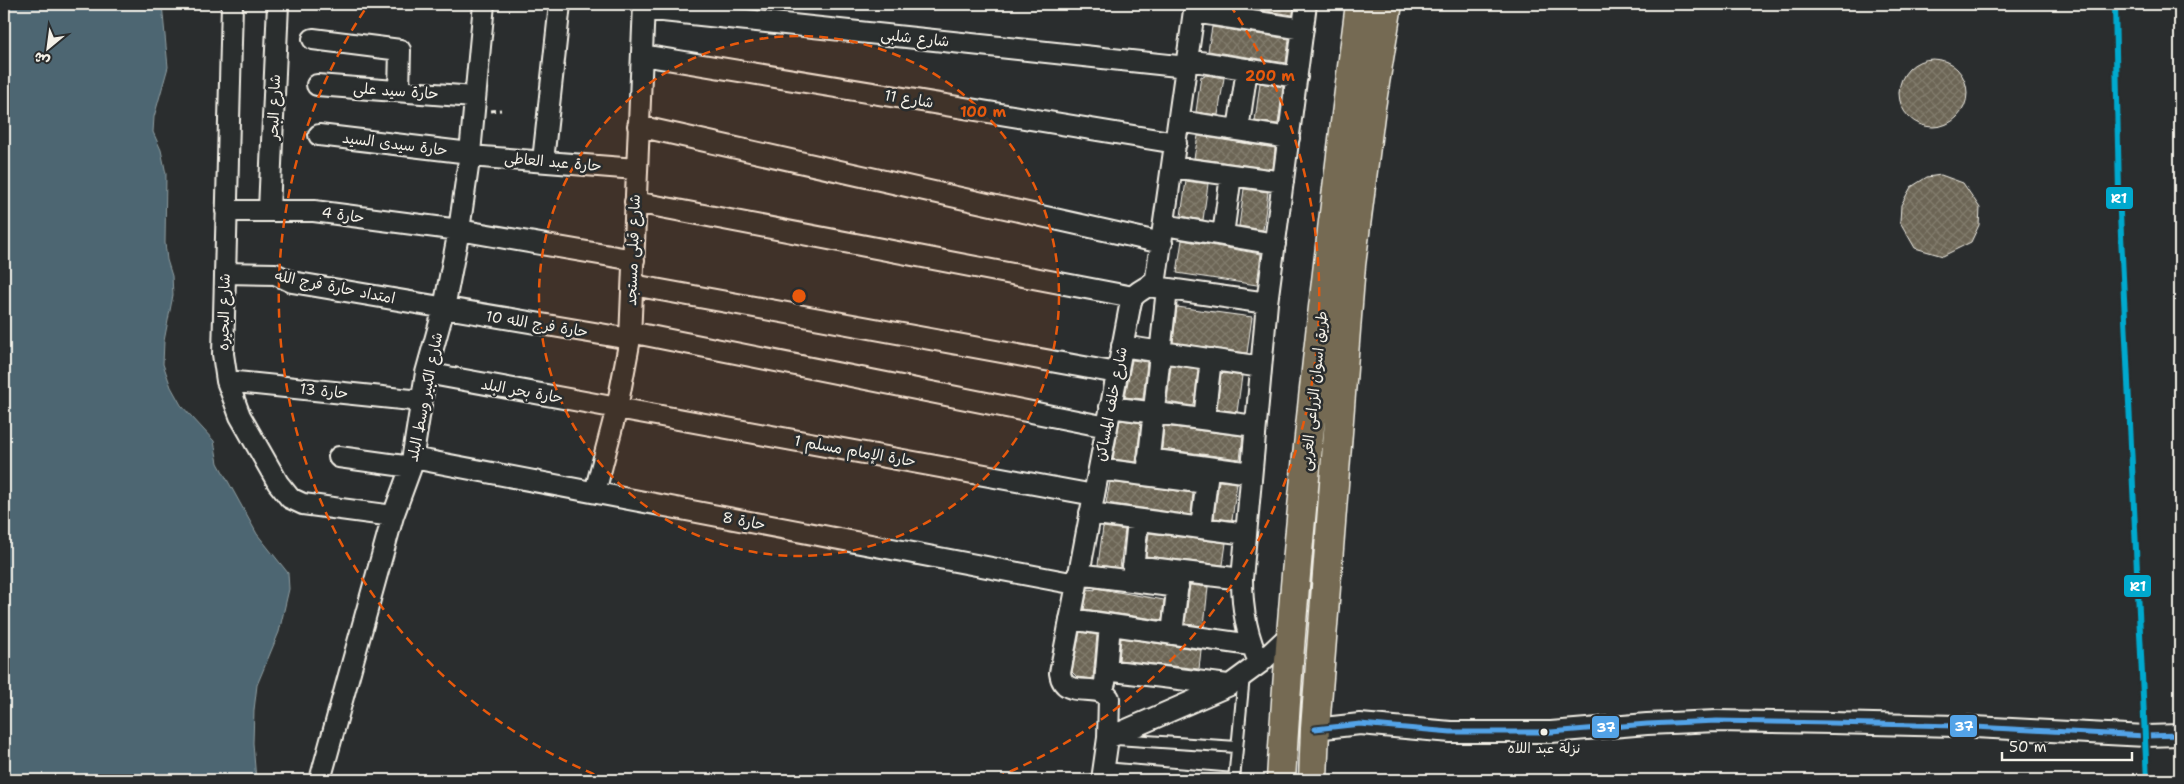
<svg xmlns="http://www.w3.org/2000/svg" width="2184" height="784" viewBox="0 0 2184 784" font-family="'Shantell Sans','Playpen Sans Arabic',sans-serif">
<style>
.water{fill:#4d6672;stroke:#909ea1}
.building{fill:url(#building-cross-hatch);stroke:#f4f1e8}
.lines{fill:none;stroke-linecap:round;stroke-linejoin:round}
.lane-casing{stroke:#f4f1e8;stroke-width:14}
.street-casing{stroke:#f4f1e8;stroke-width:24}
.primary-casing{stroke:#f4f1e8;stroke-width:31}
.path{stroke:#f4f1e8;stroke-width:3;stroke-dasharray:4 4;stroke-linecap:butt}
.lane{stroke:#2a2d2e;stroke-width:10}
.street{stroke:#2a2d2e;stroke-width:20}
.primary{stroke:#746b52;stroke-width:28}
.bus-1-casing{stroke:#2a2d2e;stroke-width:9}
.bus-1{stroke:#53a3e8;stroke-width:5}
.rail-1-casing{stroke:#2a2d2e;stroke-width:10}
.rail-1{stroke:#00a9ce;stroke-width:6}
.ring{fill:none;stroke:#e8590c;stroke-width:2.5;stroke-dasharray:9 6}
.bus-dot{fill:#f4f1e8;stroke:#2a2d2e;stroke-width:2}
.labels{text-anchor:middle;stroke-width:5;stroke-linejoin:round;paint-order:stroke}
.bus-label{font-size:14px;fill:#f4f1e8;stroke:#2a2d2e}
.street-label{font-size:15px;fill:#f4f1e8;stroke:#2a2d2e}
.centre{fill:#e8590c;stroke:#2a2d2e;stroke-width:2.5}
.ring-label{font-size:15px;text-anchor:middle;font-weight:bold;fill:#e8590c;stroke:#2a2d2e;stroke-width:5;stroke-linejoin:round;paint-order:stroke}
.line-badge{stroke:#2a2d2e;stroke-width:2}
.badge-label{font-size:14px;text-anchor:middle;font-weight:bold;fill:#fff}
</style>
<defs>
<pattern id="building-cross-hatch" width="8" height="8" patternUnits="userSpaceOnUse" patternTransform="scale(1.25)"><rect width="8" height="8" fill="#6c6555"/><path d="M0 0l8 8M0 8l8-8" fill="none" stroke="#827c6d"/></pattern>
</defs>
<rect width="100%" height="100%" fill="#2a2d2e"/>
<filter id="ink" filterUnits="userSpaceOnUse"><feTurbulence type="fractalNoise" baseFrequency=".02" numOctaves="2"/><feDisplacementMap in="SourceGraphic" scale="10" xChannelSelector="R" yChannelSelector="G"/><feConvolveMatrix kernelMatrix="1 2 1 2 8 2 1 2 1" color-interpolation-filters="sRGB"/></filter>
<g filter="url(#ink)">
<path class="water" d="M 4,4 L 162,4 L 168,67 L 154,117 L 153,132 L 161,150 L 166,174 L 165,243 L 167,260 L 172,276 L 173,295 L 164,341 L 163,364 L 171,387 L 181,405 L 214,441 L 218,463 L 257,534 L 288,573 L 289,589 L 279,632 L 257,685 L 254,710 L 253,743 L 256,780 L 4,780 Z"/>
<path class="building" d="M 1218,4 L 1294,4 L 1293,15 Z
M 1212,27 L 1289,39 L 1286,63 L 1208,51 Z
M1899 93a34 34 0 1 1 68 0a34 34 0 1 1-68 0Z
M 1205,75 L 1224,78 L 1218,115 L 1196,112 L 1201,76 L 1204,77 Z
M 1260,83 L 1283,87 L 1278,124 L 1255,121 Z
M 1198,136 L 1275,148 L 1273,169 L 1194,158 Z
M 1941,175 L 1963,183 L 1980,208 L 1979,225 L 1971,242 L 1943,256 L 1915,248 L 1900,222 L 1901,205 L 1911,187 L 1927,177 Z
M 1186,181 L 1208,184 L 1203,220 L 1181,216 Z
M 1244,189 L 1268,192 L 1263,230 L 1239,226 Z
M 1182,240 L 1261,254 L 1257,285 L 1177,273 Z
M 1177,307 L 1252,317 L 1247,353 L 1173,342 Z
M 1132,360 L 1147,362 L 1143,399 L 1125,397 Z
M 1171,365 L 1198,369 L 1194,406 L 1167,402 Z
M 1221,373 L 1242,376 L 1237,412 L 1217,409 Z
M 1120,420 L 1141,423 L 1136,462 L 1113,459 Z
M 1164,426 L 1243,436 L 1240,459 L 1162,449 Z
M 1219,481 L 1237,483 L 1232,520 L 1214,518 Z
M 1110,482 L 1193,493 L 1191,515 L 1106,503 Z
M 1103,527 L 1125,530 L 1120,568 L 1098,565 Z
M 1149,533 L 1226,543 L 1223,565 L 1146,556 Z
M 1190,585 L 1208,587 L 1204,626 L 1185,624 Z
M 1095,588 L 1164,600 L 1162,620 L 1084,609 L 1088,589 L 1095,590 Z
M 1080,632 L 1097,635 L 1093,679 L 1077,677 L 1072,672 Z
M 1121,638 L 1201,650 L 1199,669 L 1119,660 Z"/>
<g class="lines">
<defs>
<path id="lane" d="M 1116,739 L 1237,747
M 1104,768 L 1234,779
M 1234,780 L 1244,676"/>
<path id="street" d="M 232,4 L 223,354 L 227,381 L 240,416 L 278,483 L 290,498 L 303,504 L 393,516
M 644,9 L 1187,67
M 1194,12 L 1303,29
M 313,39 L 400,50 L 399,91
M 642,55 L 1176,143
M 1188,60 L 1297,77
M 317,85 L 474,97
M 1179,121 L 1289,138
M 638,126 L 1162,243
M 1238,130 L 1247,69
M 319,135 L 470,153
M 470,156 L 636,169
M 543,161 L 560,4
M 1173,167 L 1283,182
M 635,202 L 1133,297
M 269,210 L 278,4
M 226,211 L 314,211 L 459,230 L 634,260
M 1164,225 L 1275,244
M 1223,235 L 1231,175
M 225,273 L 275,274 L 292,282 L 630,339
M 633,285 L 1117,373
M 1155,287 L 1267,303
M 630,332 L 1107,427
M 1122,346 L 1261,367
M 426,373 L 1094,495
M 227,381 L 421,401
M 1110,407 L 1255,426
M 1204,419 L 1211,359
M 339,457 L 411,467
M 413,458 L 1076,584
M 1148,459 L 1251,473
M 1099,469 L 1206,483
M 1147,475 L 1167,289
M 595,492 L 617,408 L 630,339 L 644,4
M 1090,513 L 1246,534
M 1201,528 L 1208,471
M 1133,566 L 1242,579
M 1078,574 L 1178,587
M 1132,579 L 1138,520
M 1070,619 L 1251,645
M 1172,634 L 1179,574
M 1260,663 C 1246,636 1242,609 1242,579 L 1267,303 L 1306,4
M 1106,670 L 1228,685
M 1105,683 L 1110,625
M 1315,729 L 1360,724 L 1451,732 L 1551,732 L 1647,724 L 1717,721 L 1832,723 L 1956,726 L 2146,736 L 2180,735
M 1108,738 L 1230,685 L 1260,663 L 1290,635
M 320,780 L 393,516 L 411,467 L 426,373 L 444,308 L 459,230 L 470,153 L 484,4
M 1102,780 L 1108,738 L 1109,698 C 1097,681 1064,701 1060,673 L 1131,301 C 1136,289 1150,289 1156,278 L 1195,4"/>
<path id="primary" d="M 1281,780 C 1296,520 1327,262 1360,4
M 1313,780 L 1315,729 L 1351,265 L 1371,107 L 1388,4"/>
</defs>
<use href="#lane" class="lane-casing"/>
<use href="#street" class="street-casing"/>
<use href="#primary" class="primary-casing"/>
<path class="path" d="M 491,111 L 501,110"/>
<use href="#lane" class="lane"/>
<use href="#street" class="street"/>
<use href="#primary" class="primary"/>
<defs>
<path id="bus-1" d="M 1315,729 L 1360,724 L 1451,732 L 1551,732 L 1647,724 L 1717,721 L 1832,723 L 1956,726 L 2146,736 L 2180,735"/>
</defs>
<use href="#bus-1" class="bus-1-casing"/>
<use href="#bus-1" class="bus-1"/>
<defs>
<path id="rail-1" d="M 2115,4 L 2119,193 L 2147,780"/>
</defs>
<use href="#rail-1" class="rail-1-casing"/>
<use href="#rail-1" class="rail-1"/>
</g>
</g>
<circle cx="799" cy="296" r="260" fill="#e8590c" fill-opacity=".12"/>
<g class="ring">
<circle cx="799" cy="296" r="260"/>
<path d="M608 780A520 520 0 0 1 368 5M1230 5A520 520 0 0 1 990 780"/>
</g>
<circle class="bus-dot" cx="1544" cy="732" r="4.5"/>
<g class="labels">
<g class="bus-label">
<text x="1544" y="753">نزلة عبد اللاه</text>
</g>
<g class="street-label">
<text transform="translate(915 38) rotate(6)" y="5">شارع شلبى</text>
<text transform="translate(396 91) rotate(4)" y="5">حارة سيد على</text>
<text transform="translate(909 99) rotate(9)" y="5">شارع 11</text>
<text transform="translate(274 107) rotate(-88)" y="5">شارع البحر</text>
<text transform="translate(395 144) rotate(7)" y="5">حارة سيدى السيد</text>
<text transform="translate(553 162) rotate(5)" y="5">حارة عبد العاطى</text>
<text transform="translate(343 215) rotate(8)" y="5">حارة 4</text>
<text transform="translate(633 250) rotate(-88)" y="5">شارع قبلى مستجد</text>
<text transform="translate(335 287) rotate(11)" y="5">امتداد حارة فرج الله</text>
<text transform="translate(224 312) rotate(-89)" y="5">شارع البحيره</text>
<text transform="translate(537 324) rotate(9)" y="5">حارة فرج الله 10</text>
<text transform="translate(324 391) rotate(6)" y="5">حارة 13</text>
<text transform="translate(522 391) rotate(10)" y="5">حارة بحر البلد</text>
<text transform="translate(1314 391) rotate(-84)" y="5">طريق اسوان الزراعى الغربى</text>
<text transform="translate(425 397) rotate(-79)" y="5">شارع الكبير وسط البلد</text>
<text transform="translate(1111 404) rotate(-79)" y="5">شارع خلف المساكن</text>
<text transform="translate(855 451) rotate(10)" y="5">حارة الإمام مسلم 1</text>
<text transform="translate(744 521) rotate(11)" y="5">حارة 8</text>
</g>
</g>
<circle cx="799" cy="296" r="8" class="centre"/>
<g class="ring-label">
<text x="1270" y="81">200 m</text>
<text x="983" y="117">100 m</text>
</g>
<g class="line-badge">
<rect x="2105" y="186" width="29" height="24" rx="5" fill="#00a9ce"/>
<rect x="2123" y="574" width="29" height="24" rx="5" fill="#00a9ce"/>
<rect x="1949" y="714" width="29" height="24" rx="5" fill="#53a3e8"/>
<rect x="1591" y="715" width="29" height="24" rx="5" fill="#53a3e8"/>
</g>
<g class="badge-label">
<text x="2119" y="203">R1</text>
<text x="2138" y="591">R1</text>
<text x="1964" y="731">37</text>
<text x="1606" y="732">37</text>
</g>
<rect width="2184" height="784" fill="none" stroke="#2a2d2e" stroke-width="20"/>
<rect x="10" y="10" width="2164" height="764" fill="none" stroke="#f4f1e8" stroke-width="2" filter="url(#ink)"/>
<g transform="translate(48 48) rotate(209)" stroke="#2a2d2e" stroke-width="4" paint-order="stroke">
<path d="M0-4L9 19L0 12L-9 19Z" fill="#f4f1e8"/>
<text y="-8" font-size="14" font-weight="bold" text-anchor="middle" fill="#f4f1e8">ش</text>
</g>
<path d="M2002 752v8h130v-8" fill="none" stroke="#f4f1e8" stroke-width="2.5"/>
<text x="2009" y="752" font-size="15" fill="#f4f1e8" stroke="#2a2d2e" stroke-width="4" paint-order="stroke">50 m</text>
</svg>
